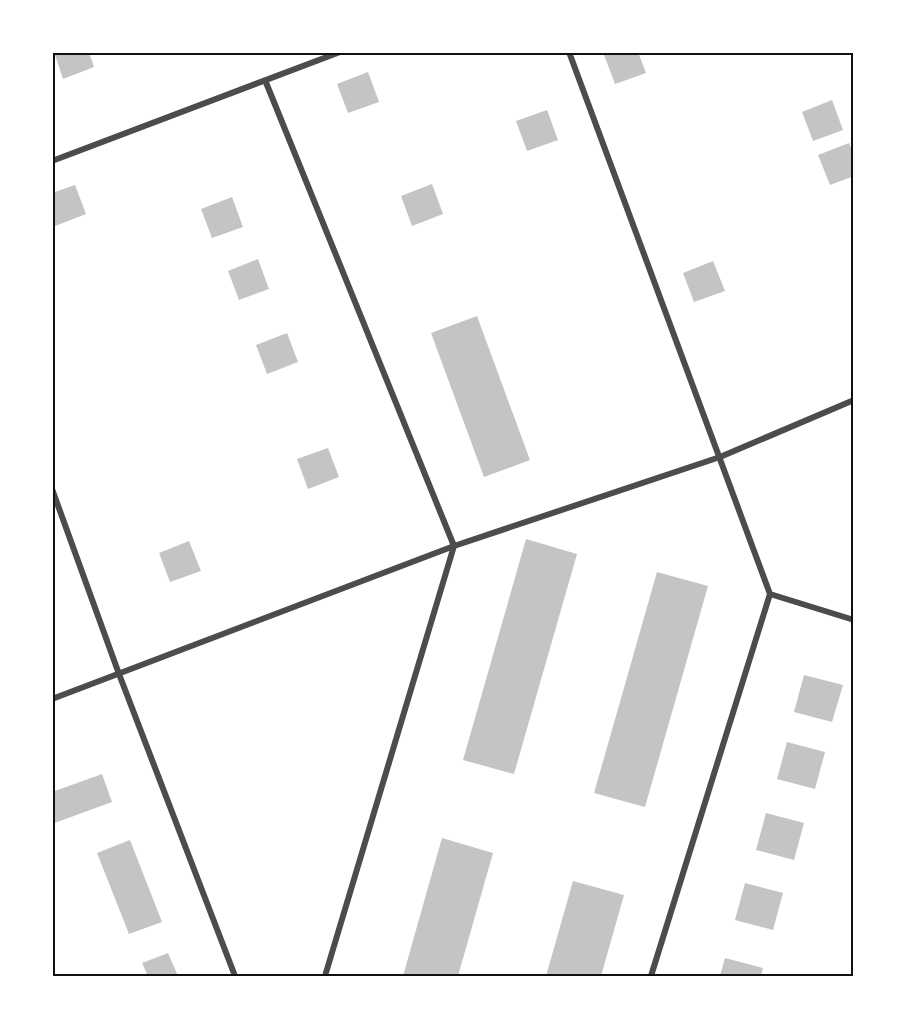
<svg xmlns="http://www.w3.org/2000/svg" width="906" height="1029" viewBox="0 0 906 1029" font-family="Lato,sans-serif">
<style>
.building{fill:#c4c4c4}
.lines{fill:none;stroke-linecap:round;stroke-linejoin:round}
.minor{stroke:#4c4c4c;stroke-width:6}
.neatline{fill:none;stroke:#111;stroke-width:2}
</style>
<rect width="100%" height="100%" fill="#fff"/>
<path class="building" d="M 54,52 L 89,52 L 94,67 L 63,79 Z
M 610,52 L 638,52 L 646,73 L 615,84 L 604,55 Z
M 368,72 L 379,102 L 348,113 L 337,84 Z
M 832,100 L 843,130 L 813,141 L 802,112 Z
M 547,110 L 558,140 L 527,151 L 516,121 Z
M 849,143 L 854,155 L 854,176 L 830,185 L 818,155 Z
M 432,184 L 443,214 L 412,226 L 401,196 Z
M 75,185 L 86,214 L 55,226 L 52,219 L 52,193 Z
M 232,197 L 243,227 L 212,238 L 201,209 Z
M 258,259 L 269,289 L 239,300 L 228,271 Z
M 713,261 L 725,291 L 694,302 L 683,273 Z
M 477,316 L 530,460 L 484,477 L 431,333 Z
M 287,333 L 298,362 L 267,374 L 256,345 Z
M 328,448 L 339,477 L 308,489 L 297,459 Z
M 526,539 L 577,554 L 514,774 L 463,760 Z
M 189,541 L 201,571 L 170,582 L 159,553 Z
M 657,572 L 708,586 L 645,807 L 594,793 Z
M 804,675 L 843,685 L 832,722 L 794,712 Z
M 787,742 L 825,752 L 815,789 L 777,779 Z
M 102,774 L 112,802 L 52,824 L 52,792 Z
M 766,813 L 804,823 L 794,860 L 756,850 Z
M 442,838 L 493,853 L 458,976 L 403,976 Z
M 130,840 L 162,922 L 129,934 L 97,853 Z
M 573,881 L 624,895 L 601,976 L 546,976 Z
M 745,883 L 783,893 L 773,930 L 735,920 Z
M 168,953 L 178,976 L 148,976 L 142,963 Z
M 725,958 L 763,968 L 761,976 L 720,976 Z"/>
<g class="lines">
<path class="minor" d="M 569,52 L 770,594 L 651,976
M 265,80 L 454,546 L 325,976
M 52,161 L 340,52
M 52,489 L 119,674 L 235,976
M 770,594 L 854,620
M 52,699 L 454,546 L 720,457 L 854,400"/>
</g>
<rect width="906" height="1029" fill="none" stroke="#ffffff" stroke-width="108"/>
<rect x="54" y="54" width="798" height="921" class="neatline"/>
</svg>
